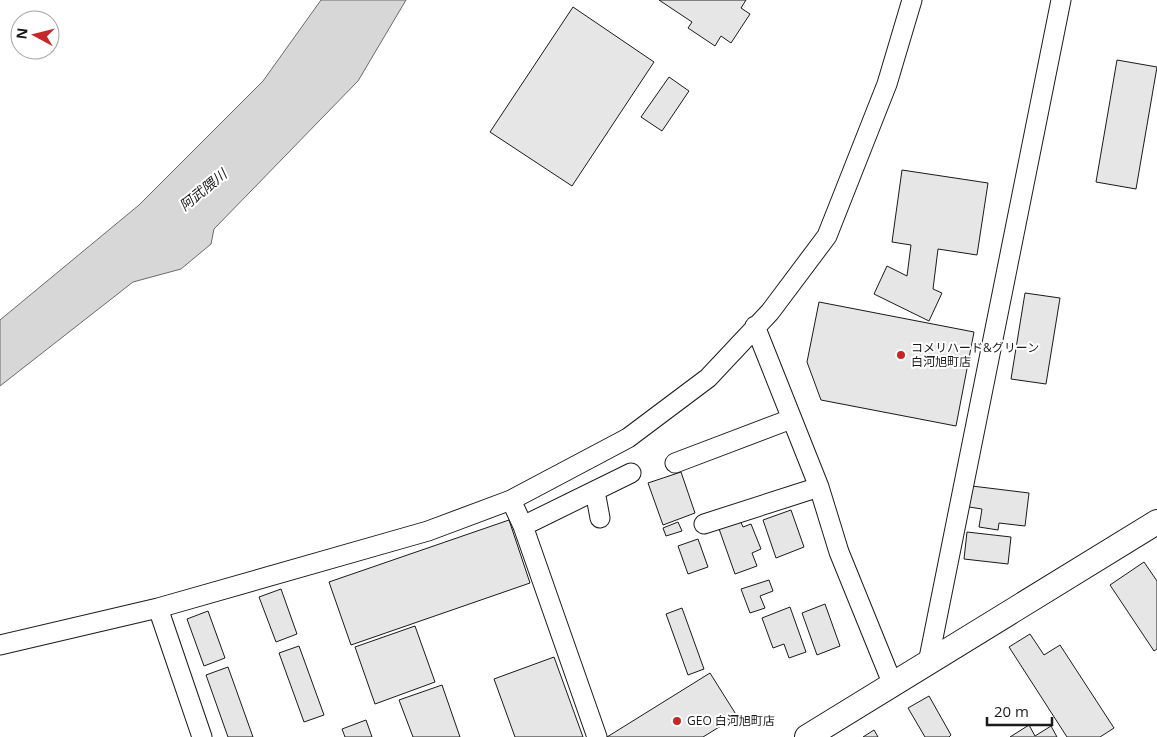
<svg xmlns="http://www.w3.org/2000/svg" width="1157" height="737" viewBox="0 0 1157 737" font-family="'Open Sans','Noto Sans JP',sans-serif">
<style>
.water{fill:#d7d7d7;stroke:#6a6a6a}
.building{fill:#e6e6e6;stroke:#1a1a1a}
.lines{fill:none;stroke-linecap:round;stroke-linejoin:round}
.minor-casing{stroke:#1a1a1a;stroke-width:21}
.tertiary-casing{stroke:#1a1a1a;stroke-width:26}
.minor{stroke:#fff;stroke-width:19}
.tertiary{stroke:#fff;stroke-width:24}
.poi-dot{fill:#c62828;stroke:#fff;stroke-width:2}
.labels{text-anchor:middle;stroke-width:4;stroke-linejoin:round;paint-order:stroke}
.poi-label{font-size:12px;fill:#1a1a1a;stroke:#fff;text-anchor:start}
.water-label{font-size:14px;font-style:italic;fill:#1a1a1a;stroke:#fff}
</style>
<rect width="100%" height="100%" fill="#fff"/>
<path class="water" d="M 321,0 L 406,0 L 358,81 L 214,229 L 211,244 L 181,269 L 133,282 L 0,386 L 0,320 L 139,205 L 263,81 Z"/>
<path class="building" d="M 659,0 L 746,0 L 741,8 L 750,14 L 731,43 L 721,36 L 715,46 L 688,28 L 692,22 Z
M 573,7 L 654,62 L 572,186 L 490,132 Z
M 1117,60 L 1157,67 L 1136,189 L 1096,182 Z
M 669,77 L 689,91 L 662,131 L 641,117 Z
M 902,170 L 988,183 L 977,255 L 938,249 L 933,289 L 942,293 L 929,321 L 874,294 L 887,266 L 907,276 L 911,245 L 892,242 Z
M 1025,293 L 1060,298 L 1046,384 L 1011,379 Z
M 819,302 L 974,332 L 956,426 L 821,400 L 807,362 Z
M 681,472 L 695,513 L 663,525 L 648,483 Z
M 972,486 L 1029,493 L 1025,526 L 999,523 L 998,530 L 979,527 L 982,509 L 969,507 Z
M 791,510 L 804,547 L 776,558 L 763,520 Z
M 739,518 L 743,527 L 751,524 L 761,549 L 752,553 L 757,566 L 735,574 L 718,526 Z
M 509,520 L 530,583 L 351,645 L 329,582 Z
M 678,522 L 682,531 L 666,536 L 663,528 Z
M 967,532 L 1011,537 L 1008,564 L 964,559 Z
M 698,539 L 708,567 L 688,574 L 678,546 Z
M 1144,562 L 1157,581 L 1157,649 L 1154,651 L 1110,585 Z
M 769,580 L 773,591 L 760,596 L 765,608 L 750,613 L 741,589 Z
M 281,589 L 297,634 L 276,642 L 259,597 Z
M 825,604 L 840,646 L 817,655 L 802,613 Z
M 790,607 L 806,652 L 789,658 L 784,644 L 773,648 L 762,618 Z
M 682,608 L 704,669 L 688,675 L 666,614 Z
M 208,611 L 225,658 L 204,666 L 187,619 Z
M 415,626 L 435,682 L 375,704 L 355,647 Z
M 1030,634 L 1044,655 L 1060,645 L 1114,728 L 1100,737 L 1067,737 L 1009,647 Z
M 299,646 L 324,715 L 304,722 L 279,653 Z
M 554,657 L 583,737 L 515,737 L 494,679 Z
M 228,667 L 253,737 L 228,737 L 206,675 Z
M 710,673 L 737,716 L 703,737 L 607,737 Z
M 442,685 L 460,737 L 413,737 L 399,700 Z
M 929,696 L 951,735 L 949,737 L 925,737 L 908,708 Z
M 366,720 L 372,737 L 345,737 L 342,729 Z
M 1029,725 L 1035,736 L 1051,726 L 1057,737 L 1010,737 Z
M 874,730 L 878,737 L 863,737 Z"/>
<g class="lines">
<defs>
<path id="minor" d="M 755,326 L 819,487 L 839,552 L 893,685
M 675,463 L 791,419
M 595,491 L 600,518
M 511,500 L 523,526 L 597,737
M 704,524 L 819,487
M 523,526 L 631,473
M 158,608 L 202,737
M 0,645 L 158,608 L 428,531 L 511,500 L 628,438 L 708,378 L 770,312 L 827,236 L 887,84 L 912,0
M 928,663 L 1061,0"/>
<path id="tertiary" d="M 807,737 L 1157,522"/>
</defs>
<use href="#minor" class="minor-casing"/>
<use href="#tertiary" class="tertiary-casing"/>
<use href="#minor" class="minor"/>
<use href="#tertiary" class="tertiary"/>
</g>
<g class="poi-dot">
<circle cx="901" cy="355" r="5"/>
<circle cx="677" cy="721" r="5"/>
</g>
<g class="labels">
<g class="poi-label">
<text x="911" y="352">コメリハード&amp;グリーン<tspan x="911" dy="14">白河旭町店</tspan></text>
<text x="687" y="725">GEO 白河旭町店</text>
</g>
<g class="water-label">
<text transform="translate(203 190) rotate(-39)" y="5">阿武隈川</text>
</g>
</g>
<g transform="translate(35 35) rotate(277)"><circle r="24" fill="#ffffff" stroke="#a3a3a3"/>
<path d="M0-4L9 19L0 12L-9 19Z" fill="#c62828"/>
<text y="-8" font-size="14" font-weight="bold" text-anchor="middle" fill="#1a1a1a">N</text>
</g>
<path d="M987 717v8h65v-8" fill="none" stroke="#1a1a1a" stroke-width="2.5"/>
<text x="994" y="717" font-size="15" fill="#1a1a1a" stroke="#ffffff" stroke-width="4" paint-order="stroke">20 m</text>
</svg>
